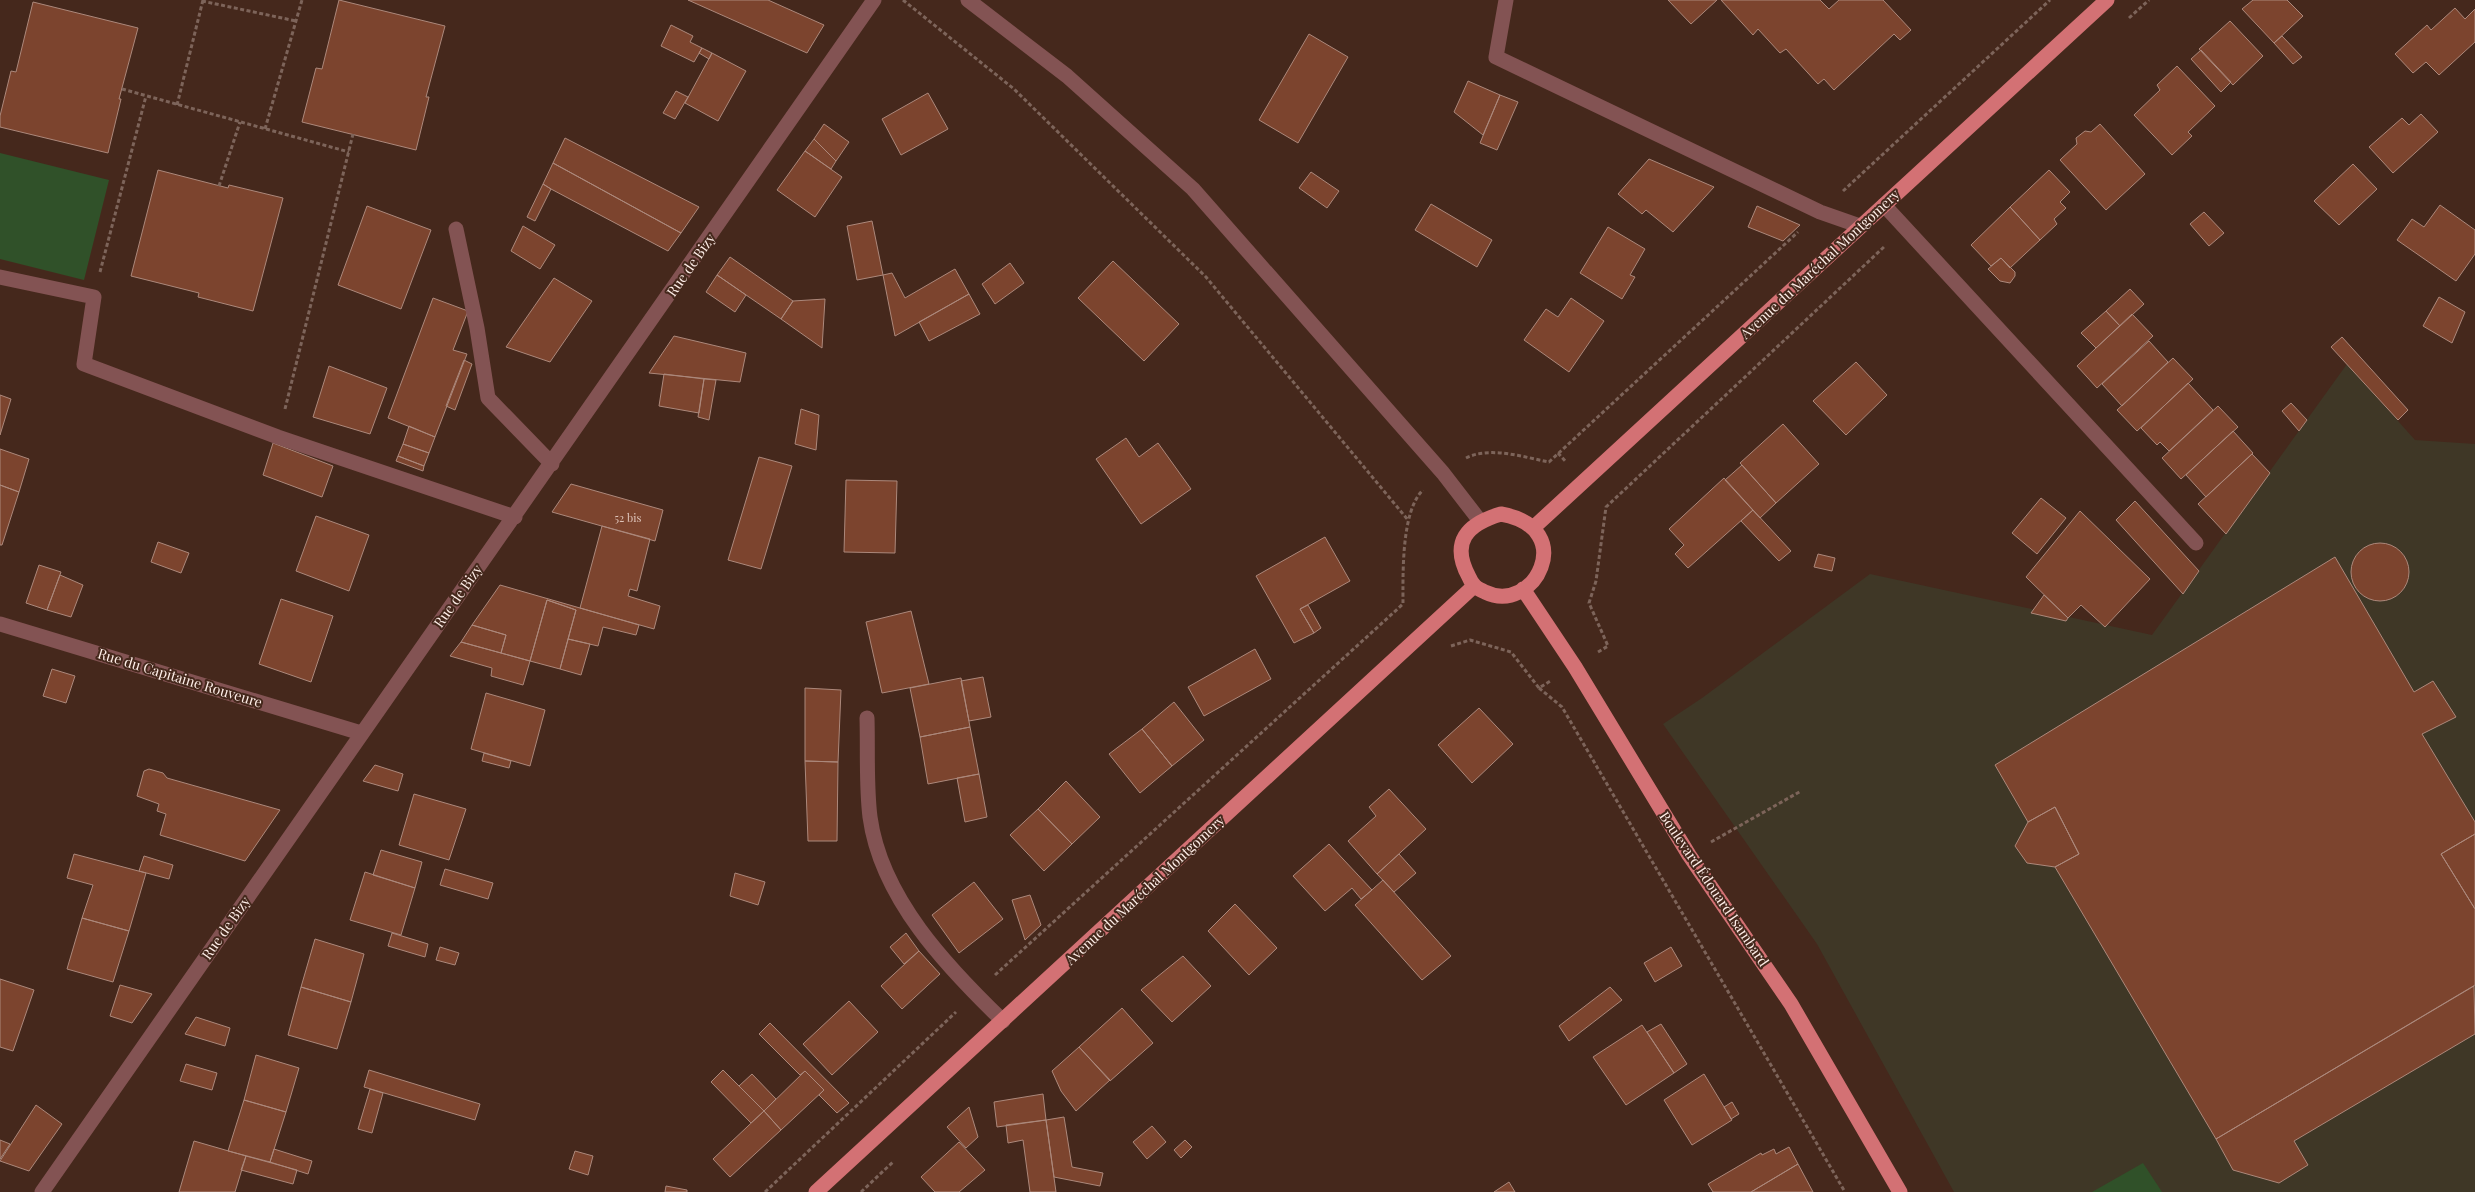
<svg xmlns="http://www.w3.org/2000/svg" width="2475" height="1192" viewBox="0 0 2475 1192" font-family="'Playfair Display',serif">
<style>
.commercial{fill:#3f3726}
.grass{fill:#305129}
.building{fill:#7c442e;stroke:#ac887b}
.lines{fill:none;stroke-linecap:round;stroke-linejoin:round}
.path{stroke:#7d645a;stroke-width:3;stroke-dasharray:4 2.5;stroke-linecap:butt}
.minor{stroke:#835353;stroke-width:15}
.major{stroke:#d37174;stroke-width:15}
.labels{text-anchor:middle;stroke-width:4;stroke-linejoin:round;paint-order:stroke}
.number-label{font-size:11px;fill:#dec4ba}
.street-label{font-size:14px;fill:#feeee8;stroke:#45281c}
</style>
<rect width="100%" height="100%" fill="#45281c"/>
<path class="commercial" d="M 2347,364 L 2415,440 L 2475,444 L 2475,1192 L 1954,1192 L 1817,944 L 1663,724 L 1702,698 L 1870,574 L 2152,635 Z"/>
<path class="grass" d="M 0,153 L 109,180 L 84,280 L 0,259 Z
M 2143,1163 L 2162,1192 L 2092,1192 Z"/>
<path class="building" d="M 339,0 L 445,26 L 426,97 L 429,97 L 416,150 L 302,122 L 316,68 L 322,69 Z
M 688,0 L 768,0 L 824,25 L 807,53 Z
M 1668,0 L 1717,0 L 1691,24 Z
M 1721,0 L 1820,0 L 1829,9 L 1839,0 L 1883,0 L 1911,30 L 1900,40 L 1894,34 L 1834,90 L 1824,79 L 1818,84 L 1786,49 L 1780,53 L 1758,29 L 1753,35 Z
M 2253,0 L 2287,0 L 2303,16 L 2274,43 L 2242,9 Z
M 33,2 L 138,28 L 119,99 L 121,99 L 108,153 L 0,127 L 0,116 L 11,71 L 16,72 Z
M 2455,8 L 2465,19 L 2475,9 L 2475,42 L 2439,75 L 2426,62 L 2413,73 L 2395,54 L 2427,25 L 2431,30 Z
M 2230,21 L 2263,56 L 2233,85 L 2199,49 Z
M 671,25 L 693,36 L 690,42 L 702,48 L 694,62 L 661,46 Z
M 1309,34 L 1348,57 L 1298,143 L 1259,120 Z
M 2282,36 L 2302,57 L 2293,64 L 2274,43 Z
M 702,48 L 712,53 L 709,59 L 699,53 Z
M 2201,50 L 2231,82 L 2221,92 L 2191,59 Z
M 712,53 L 746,71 L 718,121 L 685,103 Z
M 2177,66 L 2215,106 L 2188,132 L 2192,136 L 2172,155 L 2134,115 L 2160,90 L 2157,85 Z
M 1468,81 L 1500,95 L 1483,135 L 1454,112 Z
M 676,91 L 688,97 L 675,119 L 663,113 Z
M 928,93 L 948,129 L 901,155 L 882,119 Z
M 1500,95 L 1518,102 L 1497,150 L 1480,143 Z
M 2421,114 L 2438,132 L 2393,173 L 2369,147 L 2402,118 L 2409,125 Z
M 824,124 L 849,142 L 836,161 L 814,139 Z
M 2100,124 L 2145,174 L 2106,210 L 2060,160 L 2077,144 L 2076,138 L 2085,131 L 2091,132 Z
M 565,138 L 699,207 L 681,233 L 553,163 Z
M 814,139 L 836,161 L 831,169 L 805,151 Z
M 805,151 L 842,177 L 815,217 L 777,190 Z
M 1649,159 L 1714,187 L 1673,232 L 1646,210 L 1642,214 L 1618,194 Z
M 553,163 L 681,233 L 668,251 L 551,189 L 543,184 Z
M 2353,164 L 2377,189 L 2339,225 L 2314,201 Z
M 158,170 L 228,188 L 229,185 L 283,198 L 253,311 L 198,297 L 199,293 L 131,276 Z
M 2049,170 L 2070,192 L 2060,202 L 2066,208 L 2054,219 L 2057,224 L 2040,240 L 2010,207 Z
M 1311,172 L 1339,191 L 1327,208 L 1299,188 Z
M 543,184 L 551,189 L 535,221 L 527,217 Z
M 1431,204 L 1492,240 L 1477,267 L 1415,230 Z
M 2440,205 L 2475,230 L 2475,254 L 2456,281 L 2397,240 L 2412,219 L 2424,227 Z
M 367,206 L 431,230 L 401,309 L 338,285 Z
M 1757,206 L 1800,225 L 1783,241 L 1748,227 Z
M 2010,207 L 2040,240 L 2010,268 L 2001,258 L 1991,266 L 1971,245 Z
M 2204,212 L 2224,233 L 2209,246 L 2190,224 Z
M 872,221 L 883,275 L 857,280 L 847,226 Z
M 523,226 L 555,245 L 540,269 L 511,251 Z
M 1608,227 L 1645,249 L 1630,275 L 1635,277 L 1622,299 L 1580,273 Z
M 730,257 L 793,301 L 781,319 L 717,275 Z
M 2001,258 L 2015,272 L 2015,276 L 2010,283 L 2000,281 L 1988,269 Z
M 1113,261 L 1179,324 L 1144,361 L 1078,298 Z
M 1010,263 L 1024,283 L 995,304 L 982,284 Z
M 955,269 L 969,294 L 895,336 L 883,275 L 892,273 L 905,298 Z
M 717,275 L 746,295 L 735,312 L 706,292 Z
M 554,278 L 592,301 L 550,362 L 506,347 Z
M 2130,289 L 2144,304 L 2120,326 L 2106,311 Z
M 969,294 L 980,314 L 929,341 L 919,322 Z
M 2439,297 L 2465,312 L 2452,343 L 2423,326 Z
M 433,298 L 468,311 L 453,350 L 467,354 L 435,437 L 388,418 Z
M 1571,298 L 1604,321 L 1569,372 L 1524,340 L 1546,309 L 1558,317 Z
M 825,299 L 822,348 L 781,319 L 793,301 Z
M 2106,311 L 2120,326 L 2096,348 L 2081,333 Z
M 2132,314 L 2153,336 L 2097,388 L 2077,366 Z
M 674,336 L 746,353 L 740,382 L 649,373 Z
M 2342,337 L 2408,410 L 2398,420 L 2331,347 Z
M 2149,341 L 2168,362 L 2122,406 L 2102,384 Z
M 2173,358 L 2193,379 L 2137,431 L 2117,410 Z
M 464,360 L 472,364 L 455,410 L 446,406 Z
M 1856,362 L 1887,395 L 1846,435 L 1813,401 Z
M 329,366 L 387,388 L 370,434 L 313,417 Z
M 664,374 L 704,379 L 699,413 L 659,406 Z
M 704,379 L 716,380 L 709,420 L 698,417 Z
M 2188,383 L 2213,410 L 2169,451 L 2160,442 L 2157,445 L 2141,428 Z
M 0,395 L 11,399 L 0,435 Z
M 2291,403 L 2307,420 L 2299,431 L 2282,411 Z
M 2218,406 L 2238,427 L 2181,479 L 2162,458 Z
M 801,409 L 819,415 L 816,450 L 795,444 Z
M 1783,424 L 1819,464 L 1776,503 L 1740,463 Z
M 409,426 L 435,437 L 429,453 L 403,444 Z
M 2233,431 L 2253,453 L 2206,497 L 2186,475 Z
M 1126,438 L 1139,457 L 1158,443 L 1191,489 L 1141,524 L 1096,459 Z
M 273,443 L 333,466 L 322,497 L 263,475 Z
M 403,444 L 429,453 L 424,466 L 398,456 Z
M 0,449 L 29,459 L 19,492 L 0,485 Z
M 2252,454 L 2270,473 L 2226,534 L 2198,504 Z
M 398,456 L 424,466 L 423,471 L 396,461 Z
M 759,457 L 792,466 L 761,569 L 728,560 Z
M 1742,465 L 1776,503 L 1760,518 L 1725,480 Z
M 1724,478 L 1753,510 L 1688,568 L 1675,554 L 1684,545 L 1669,529 Z
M 846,480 L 897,481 L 895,553 L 844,552 Z
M 571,484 L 663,510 L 655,541 L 552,512 Z
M 0,485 L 19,492 L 2,545 L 0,545 Z
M 2041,498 L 2066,518 L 2037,554 L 2012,533 Z
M 2135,501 L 2199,571 L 2183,594 L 2116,520 Z
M 1753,510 L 1791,551 L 1779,561 L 1741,521 Z
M 2080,511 L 2150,579 L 2105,627 L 2081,605 L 2068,618 L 2026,577 Z
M 316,516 L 369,535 L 349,591 L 296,571 Z
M 602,526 L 650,539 L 637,591 L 630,589 L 628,596 L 660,606 L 654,629 L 580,608 Z
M 1325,537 L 1350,581 L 1300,609 L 1314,633 L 1294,643 L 1256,576 Z
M 158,542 L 189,553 L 181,573 L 151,562 Z
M2351 572a29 29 0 1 1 58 0a29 29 0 1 1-58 0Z
M 1818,554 L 1835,558 L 1832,571 L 1814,567 Z
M 2335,557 L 2414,692 L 2433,681 L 2456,717 L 2422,734 L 2475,822 L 2475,834 L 2441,854 L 2475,909 L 2475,985 L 2216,1139 L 2055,867 L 2079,854 L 2055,807 L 2028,822 L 1995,765 Z
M 39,565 L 61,572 L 47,610 L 26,603 Z
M 60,575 L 83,585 L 71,617 L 47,610 Z
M 500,585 L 639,625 L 636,635 L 603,627 L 598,646 L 568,639 L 576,610 L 547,600 L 530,661 L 501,653 L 506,635 L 472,625 Z
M 2044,595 L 2068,618 L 2066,621 L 2031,613 Z
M 281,599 L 333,616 L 311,682 L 259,664 Z
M 547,600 L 576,610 L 560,669 L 530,661 Z
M 1308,605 L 1321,628 L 1314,633 L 1300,609 Z
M 911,611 L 929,684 L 882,693 L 866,622 Z
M 472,625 L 506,635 L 501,653 L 461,642 Z
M 568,639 L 590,644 L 581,675 L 560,669 Z
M 461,642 L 530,661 L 523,685 L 491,676 L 492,668 L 450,656 Z
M 1255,649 L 1271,679 L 1204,716 L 1188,687 Z
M 52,669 L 75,676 L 66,703 L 43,696 Z
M 983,677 L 991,717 L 969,721 L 961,681 Z
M 961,678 L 970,727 L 920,737 L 910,688 Z
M 805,688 L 841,690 L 838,762 L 805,761 Z
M 486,693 L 545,710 L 530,766 L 471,749 Z
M 1174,702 L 1204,740 L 1172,766 L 1142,729 Z
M 1479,708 L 1513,744 L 1472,783 L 1438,745 Z
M 970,727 L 979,774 L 928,784 L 920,737 Z
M 1142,729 L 1172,766 L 1140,793 L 1109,754 Z
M 484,753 L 511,761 L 509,768 L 482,761 Z
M 805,761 L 838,762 L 837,841 L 808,841 Z
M 375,765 L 403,774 L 398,791 L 363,781 Z
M 149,769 L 163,773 L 167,778 L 280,810 L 245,861 L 160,835 L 166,814 L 157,811 L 159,804 L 137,796 L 144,771 Z
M 979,774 L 987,817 L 965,822 L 957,778 Z
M 1066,781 L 1100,817 L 1072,844 L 1038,809 Z
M 1389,789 L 1426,829 L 1377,874 L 1348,841 L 1376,816 L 1369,807 Z
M 414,794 L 466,809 L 449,860 L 399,845 Z
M 2055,807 L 2079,854 L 2055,867 L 2027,863 L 2015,846 L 2028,822 Z
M 1038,809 L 1072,844 L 1044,871 L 1010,835 Z
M 2475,834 L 2475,909 L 2441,854 Z
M 1329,844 L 1372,890 L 1361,899 L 1352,888 L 1325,911 L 1293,876 Z
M 381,850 L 422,862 L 415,888 L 373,875 Z
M 74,854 L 146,873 L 129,931 L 82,918 L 93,885 L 67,878 Z
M 1399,854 L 1416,873 L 1394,892 L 1377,874 Z
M 144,856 L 173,865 L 169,879 L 139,871 Z
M 445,869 L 493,883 L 488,899 L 440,885 Z
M 365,872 L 415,888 L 401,935 L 350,920 Z
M 735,873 L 765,882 L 758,905 L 730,896 Z
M 1383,880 L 1451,956 L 1422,980 L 1355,905 Z
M 974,882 L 1003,919 L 959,953 L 932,915 Z
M 1030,895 L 1041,925 L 1025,940 L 1012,900 Z
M 1235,904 L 1277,948 L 1249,975 L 1208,931 Z
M 82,918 L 129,931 L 113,982 L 67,969 Z
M 392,933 L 428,944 L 425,957 L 388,946 Z
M 906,933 L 919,951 L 904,964 L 890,947 Z
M 315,939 L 364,954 L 351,1002 L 301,987 Z
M 440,947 L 459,953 L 455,965 L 436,960 Z
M 1671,947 L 1682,966 L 1655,982 L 1644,963 Z
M 919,951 L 940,974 L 902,1009 L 881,986 Z
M 1183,956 L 1211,986 L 1172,1022 L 1141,990 Z
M 0,979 L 34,990 L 13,1051 L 0,1047 Z
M 120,985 L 152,994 L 132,1023 L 110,1016 Z
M 2474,986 L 2475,1034 L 2294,1141 L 2308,1165 L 2279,1183 L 2233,1170 L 2216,1139 Z
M 301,987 L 351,1002 L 337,1049 L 288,1035 Z
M 1610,987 L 1622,1000 L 1569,1041 L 1559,1026 Z
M 849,1001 L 878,1032 L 832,1075 L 803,1044 Z
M 1122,1008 L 1153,1043 L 1110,1081 L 1079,1047 Z
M 196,1017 L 230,1028 L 225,1046 L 185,1034 Z
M 770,1023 L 849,1103 L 837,1113 L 819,1095 L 824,1090 L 805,1071 L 800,1075 L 759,1034 Z
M 1661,1024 L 1687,1064 L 1674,1073 L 1647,1032 Z
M 1642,1025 L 1674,1073 L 1626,1105 L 1593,1057 Z
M 1079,1047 L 1110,1080 L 1076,1111 L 1061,1091 L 1052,1071 Z
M 256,1055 L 299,1068 L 286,1112 L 244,1100 Z
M 186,1064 L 217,1073 L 212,1090 L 180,1081 Z
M 369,1070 L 480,1104 L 475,1120 L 364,1087 Z
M 723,1070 L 764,1111 L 751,1123 L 711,1082 Z
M 805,1071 L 824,1090 L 781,1130 L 764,1111 Z
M 752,1074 L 776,1099 L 764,1111 L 739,1086 Z
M 1704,1074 L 1732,1120 L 1692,1145 L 1664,1100 Z
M 370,1089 L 383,1093 L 372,1133 L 358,1129 Z
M 1043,1094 L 1046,1120 L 997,1127 L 994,1102 Z
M 244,1100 L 286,1112 L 270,1162 L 228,1151 Z
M 1732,1102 L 1739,1114 L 1731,1119 L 1724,1107 Z
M 36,1105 L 62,1124 L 29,1171 L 0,1161 Z
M 969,1107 L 978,1137 L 966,1148 L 947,1127 Z
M 764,1111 L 781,1130 L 730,1177 L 713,1159 Z
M 1064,1117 L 1072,1167 L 1103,1173 L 1100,1186 L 1054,1177 L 1046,1120 Z
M 1046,1120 L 1056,1192 L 1030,1192 L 1023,1140 L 1008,1143 L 1006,1125 Z
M 1152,1126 L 1166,1142 L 1147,1159 L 1133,1142 Z
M 0,1140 L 10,1144 L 0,1159 Z
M 1185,1140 L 1192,1147 L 1181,1158 L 1174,1150 Z
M 194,1141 L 246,1156 L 235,1192 L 179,1192 Z
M 959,1142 L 985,1170 L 959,1192 L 935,1192 L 921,1177 Z
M 1789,1147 L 1798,1164 L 1751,1192 L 1713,1192 L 1708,1184 L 1761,1153 L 1762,1155 L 1774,1149 L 1776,1154 Z
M 274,1149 L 312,1161 L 308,1174 L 270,1162 Z
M 575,1151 L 593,1156 L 588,1175 L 569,1169 Z
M 246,1156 L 297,1170 L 293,1184 L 241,1170 Z
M 1798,1164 L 1813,1192 L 1751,1192 Z
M 1509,1182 L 1515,1192 L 1494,1192 Z
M 666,1186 L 687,1190 L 687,1192 L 665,1192 Z"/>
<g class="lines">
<path class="path" d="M 903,0 L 1014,89 L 1206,277 L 1408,520
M 202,1 L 296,21
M 2129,18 L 2149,0
M 122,89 L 349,152
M 177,105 L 203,0
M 265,129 L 302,0
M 219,186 L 240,122
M 1843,191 L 2050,0
M 100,272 L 146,96
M 285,409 L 353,134
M 1558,453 L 1566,462
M 1466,458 C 1490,446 1523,457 1549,462 L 1798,232
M 1451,646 L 1470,640 L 1511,652 L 1539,688 L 1552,680
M 1598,652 L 1608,646 L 1589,603 L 1596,581 L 1606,507 L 1885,246
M 1539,688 L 1562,707 L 1845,1192
M 1711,842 L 1801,791
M 995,975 L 1403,604 C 1403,575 1401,511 1423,490
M 765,1192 L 956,1012
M 861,1192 L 894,1161"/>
<path class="minor" d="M 968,0 L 1067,76 L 1193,189 L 1443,473 L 1480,521
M 1506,0 L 1496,57 L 1820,212 L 1860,226
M 1884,205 L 2196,543
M 456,229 L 477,328 L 488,398 L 552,464
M 0,277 L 94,297 L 84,364 L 278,437 L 515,517
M 0,624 L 361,733
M 867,718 C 868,751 866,785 870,817 C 881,898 947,967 1003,1021
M 42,1192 C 318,794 598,398 874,0"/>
<path class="major" d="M 1501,514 C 1580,528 1534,616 1485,592 C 1476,588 1473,586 1469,577 C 1450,542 1467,524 1501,514 Z
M 1533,528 L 2107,0
M 1523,589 L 1575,667 L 1689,855 L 1791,1004 L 1900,1192
M 816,1192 L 1473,587"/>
</g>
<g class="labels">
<g class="number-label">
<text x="628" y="522">52 bis</text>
</g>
<g class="street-label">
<text transform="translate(1820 264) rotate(-43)" y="5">Avenue du Maréchal Montgomery</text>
<text transform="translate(691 265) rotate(-55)" y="5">Rue de Bizy</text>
<text transform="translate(458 596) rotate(-55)" y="5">Rue de Bizy</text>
<text transform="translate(180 678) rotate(17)" y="5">Rue du Capitaine Rouveure</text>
<text transform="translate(1714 889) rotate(56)" y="5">Boulevard Édouard Isambard</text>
<text transform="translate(1145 890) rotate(-43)" y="5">Avenue du Maréchal Montgomery</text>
<text transform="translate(226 928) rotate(-55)" y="5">Rue de Bizy</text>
</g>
</g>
</svg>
